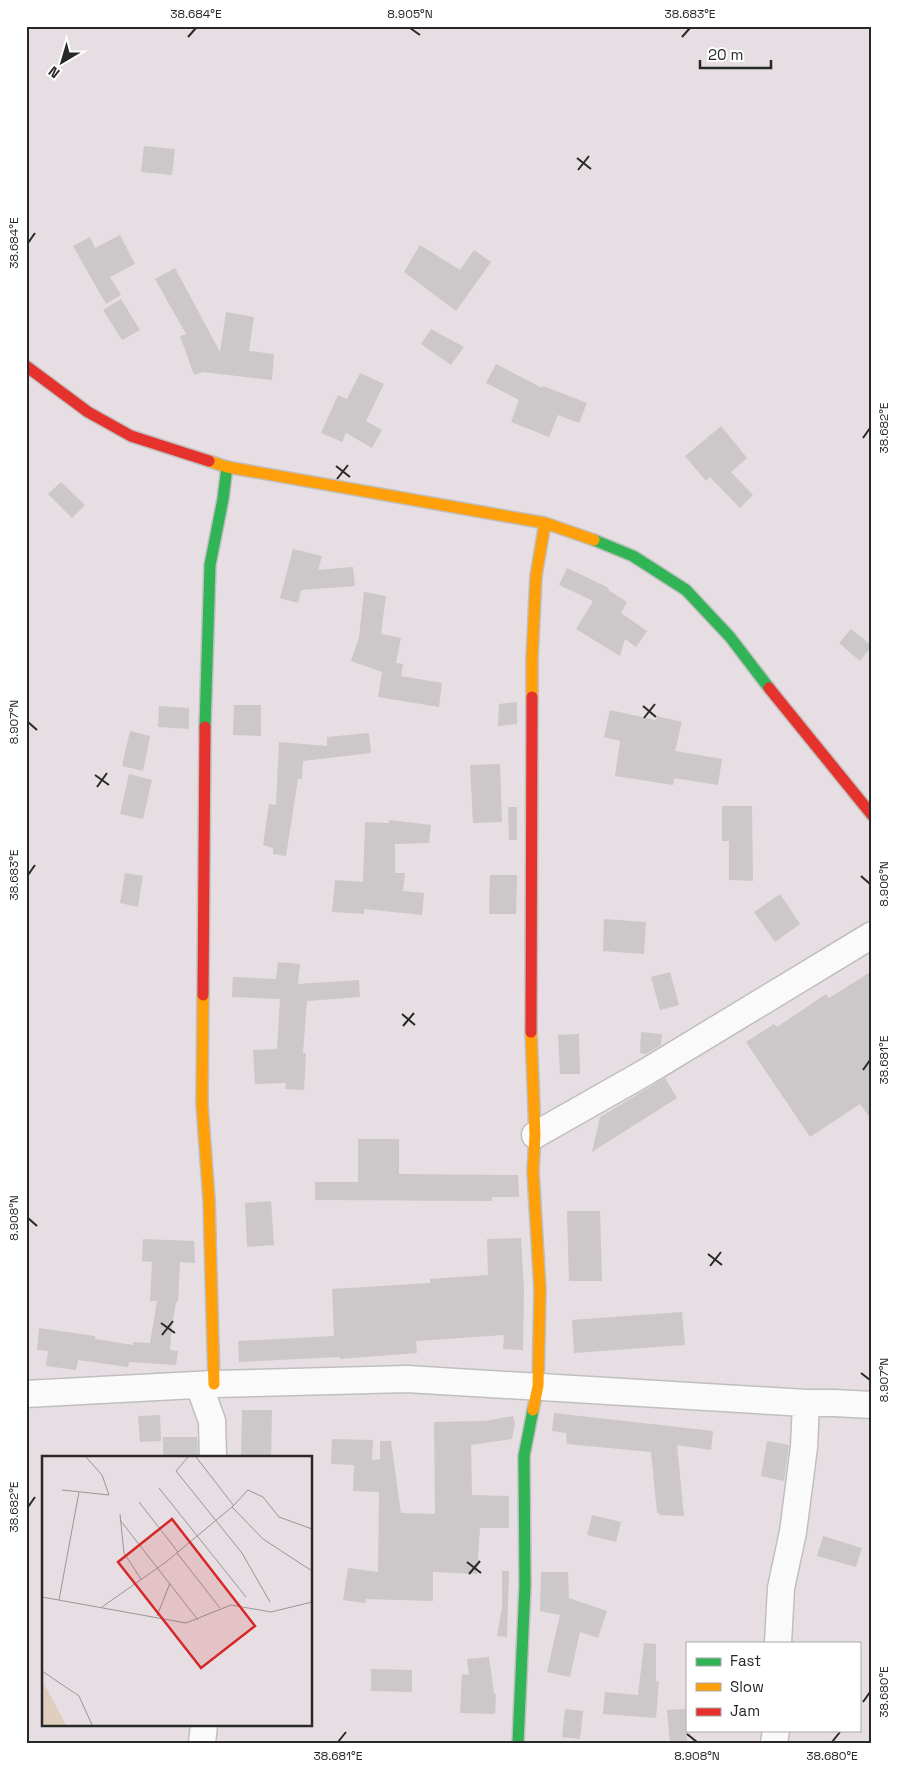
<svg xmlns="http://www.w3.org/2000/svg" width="898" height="1769" viewBox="0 0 898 1769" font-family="'Space Grotesk',sans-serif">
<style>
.building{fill:#ccc7c9}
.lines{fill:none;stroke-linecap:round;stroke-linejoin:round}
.street-casing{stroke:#c0bfc0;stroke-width:29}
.fast-casing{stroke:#c0bfc0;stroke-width:14}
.slow-casing{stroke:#c0bfc0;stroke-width:14}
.jam-casing{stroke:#c0bfc0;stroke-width:14}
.street{stroke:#fbfafb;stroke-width:26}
.fast{stroke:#30b455;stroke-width:11}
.slow{stroke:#ff9f0a;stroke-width:11}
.jam{stroke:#e5322d;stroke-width:11}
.ticks{fill:none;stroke:#282828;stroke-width:2}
.inset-road{fill:none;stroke:#9a9598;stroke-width:1}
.view{fill:#d62828;fill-opacity:0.15;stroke:#d62828;stroke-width:2.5}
.inset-edge{fill:none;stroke:#282828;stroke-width:2.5}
.neatline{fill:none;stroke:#282828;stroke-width:2}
.ticks-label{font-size:12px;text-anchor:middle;fill:#282828}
</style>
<rect width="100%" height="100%" fill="#e6dee2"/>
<path class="building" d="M 144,146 L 175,149 L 172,175 L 141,172 Z
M 120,235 L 135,264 L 110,277 L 121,295 L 106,304 L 73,246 L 90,237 L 95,248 Z
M 420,245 L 460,270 L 474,250 L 491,262 L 456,311 L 404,272 Z
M 175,268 L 220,352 L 226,312 L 254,317 L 249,351 L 274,354 L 272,380 L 203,372 L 194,375 L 180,336 L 186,334 L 155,279 Z
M 121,299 L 140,330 L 122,340 L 103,310 Z
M 431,329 L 464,347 L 451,365 L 421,344 Z
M 496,364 L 542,388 L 543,386 L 587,403 L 579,423 L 558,415 L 549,437 L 511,422 L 519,400 L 486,383 Z
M 360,373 L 384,384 L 366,421 L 382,430 L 372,448 L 346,433 L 342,442 L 321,433 L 338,395 L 347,399 Z
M 721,426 L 747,458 L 731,472 L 753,495 L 740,508 L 710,477 L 706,481 L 685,456 Z
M 61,482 L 85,505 L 72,518 L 48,494 Z
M 293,549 L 322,556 L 318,570 L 353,567 L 355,586 L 301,590 L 298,603 L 280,598 Z
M 567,568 L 609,588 L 608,590 L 627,602 L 621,613 L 647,631 L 636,647 L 625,639 L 620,656 L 576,629 L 593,601 L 559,585 Z
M 364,592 L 386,596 L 381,634 L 401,638 L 396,663 L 403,664 L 401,676 L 442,683 L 439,707 L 378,697 L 382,672 L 351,661 L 359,637 Z
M 851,629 L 872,646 L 860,661 L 839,643 Z
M 517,702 L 517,724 L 498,726 L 499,704 Z
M 234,705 L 261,705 L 261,736 L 233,735 Z
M 159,706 L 189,708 L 189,729 L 158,727 Z
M 610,710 L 656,720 L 657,716 L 682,722 L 675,751 L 722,759 L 718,785 L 674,778 L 673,785 L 615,776 L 620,741 L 604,737 Z
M 130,731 L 150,736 L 143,771 L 122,766 Z
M 369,733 L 371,753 L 303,761 L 302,779 L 298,779 L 286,856 L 273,854 L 273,848 L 263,845 L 269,804 L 276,805 L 279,742 L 327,746 L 327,737 Z
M 500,764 L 502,822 L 473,823 L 470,765 Z
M 129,774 L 152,780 L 143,819 L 120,814 Z
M 722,806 L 752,806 L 753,881 L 729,880 L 729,841 L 722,841 Z
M 508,807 L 517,807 L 517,840 L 509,840 Z
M 389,820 L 431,825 L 429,843 L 395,844 L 395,873 L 405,873 L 403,891 L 424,893 L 422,915 L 364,909 L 364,914 L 332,912 L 335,880 L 363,882 L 365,822 L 389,823 Z
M 125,873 L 143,876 L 138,907 L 120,903 Z
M 490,875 L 517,875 L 516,914 L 489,914 Z
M 780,894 L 800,924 L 775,942 L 754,912 Z
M 604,919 L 646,922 L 644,954 L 603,951 Z
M 278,962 L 300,964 L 298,984 L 359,980 L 360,997 L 307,1001 L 303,1053 L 306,1053 L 304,1090 L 285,1089 L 286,1083 L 255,1084 L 253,1050 L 277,1049 L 280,999 L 232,997 L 233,977 L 276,979 Z
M 872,971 L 872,1121 L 860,1104 L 810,1137 L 746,1042 L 774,1024 L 777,1027 L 826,994 L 829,998 Z
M 670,972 L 679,1005 L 660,1010 L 651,977 Z
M 641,1032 L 662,1034 L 661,1045 L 646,1054 L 640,1053 Z
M 579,1034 L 580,1074 L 560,1074 L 558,1035 Z
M 665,1078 L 677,1098 L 592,1152 L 600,1117 Z
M 358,1139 L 399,1139 L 399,1174 L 518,1175 L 519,1197 L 492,1197 L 492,1201 L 315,1200 L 315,1182 L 358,1182 Z
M 271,1201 L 274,1245 L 247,1247 L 245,1203 Z
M 567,1211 L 600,1211 L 602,1281 L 569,1281 Z
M 521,1238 L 524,1290 L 523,1350 L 503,1349 L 504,1335 L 416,1341 L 417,1353 L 340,1359 L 340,1357 L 239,1362 L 238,1341 L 334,1336 L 332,1289 L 430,1283 L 430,1279 L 488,1275 L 487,1239 Z
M 143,1239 L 194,1241 L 195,1263 L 180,1262 L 178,1302 L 176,1302 L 172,1326 L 170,1350 L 178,1351 L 176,1365 L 129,1362 L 128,1367 L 78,1360 L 76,1370 L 46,1366 L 48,1351 L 37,1350 L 39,1328 L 95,1336 L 95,1339 L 133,1345 L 133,1342 L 150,1343 L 157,1301 L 150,1301 L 152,1262 L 142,1261 Z
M 682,1312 L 685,1345 L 574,1353 L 572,1320 Z
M 242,1410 L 272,1410 L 271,1457 L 241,1457 Z
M 554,1413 L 713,1431 L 711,1450 L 677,1445 L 684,1516 L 659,1515 L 659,1513 L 657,1513 L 651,1452 L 567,1444 L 566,1433 L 552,1431 Z
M 160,1415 L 161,1441 L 140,1442 L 138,1416 Z
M 513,1416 L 515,1423 L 512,1439 L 471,1445 L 472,1495 L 509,1496 L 509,1528 L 480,1528 L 477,1574 L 433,1572 L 433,1601 L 366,1599 L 365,1603 L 343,1600 L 348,1568 L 378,1572 L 379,1492 L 353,1491 L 354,1465 L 331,1464 L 332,1439 L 373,1440 L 372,1460 L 380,1459 L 380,1441 L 391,1441 L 401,1513 L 435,1514 L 434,1422 L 485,1421 Z
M 163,1437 L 197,1437 L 198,1456 L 163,1456 Z
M 767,1441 L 789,1445 L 784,1481 L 761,1476 Z
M 592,1515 L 621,1522 L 616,1542 L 587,1535 Z
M 823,1536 L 862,1548 L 856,1567 L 817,1556 Z
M 502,1571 L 509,1571 L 507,1637 L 497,1636 L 502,1607 Z
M 541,1572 L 568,1572 L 569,1598 L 607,1611 L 598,1638 L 580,1632 L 570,1677 L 547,1672 L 560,1615 L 540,1611 Z
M 644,1643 L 656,1644 L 656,1681 L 659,1682 L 656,1718 L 603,1714 L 605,1692 L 638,1695 Z
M 489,1657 L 494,1694 L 496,1694 L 495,1714 L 460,1713 L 462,1674 L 469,1675 L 467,1659 Z
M 371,1669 L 412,1670 L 412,1692 L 371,1691 Z
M 565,1709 L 583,1711 L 580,1739 L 562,1737 Z
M 687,1709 L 687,1743 L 670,1743 L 667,1710 Z"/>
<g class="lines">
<defs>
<path id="street" d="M 535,1135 L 646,1072 L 872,935
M 199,1385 L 212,1421 L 213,1458
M 26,1394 L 214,1384 L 407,1379 L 806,1403 L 834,1403 L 872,1405
M 778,1643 L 781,1588 L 793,1532 L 804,1447 L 806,1403
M 202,1743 L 204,1725
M 774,1743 L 776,1730"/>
<path id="fast" d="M 594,540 L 633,556 L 686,590 L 730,637 L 769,688
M 205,727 L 210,565 L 223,499 L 227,467
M 518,1743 L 525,1586 L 524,1456 L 533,1410"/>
<path id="slow" d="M 209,461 L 227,467 L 545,523 L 594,540
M 532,697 L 532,659 L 536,576 L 545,523
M 203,995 L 202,1104 L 209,1200 L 214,1384
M 531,1032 L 535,1135 L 533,1171 L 540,1290 L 538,1386 L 533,1410"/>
<path id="jam" d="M 26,366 L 88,412 L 131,436 L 209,461
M 769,688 L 872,815
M 203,995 L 205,727
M 531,1032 L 532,697"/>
</defs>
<use href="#street" class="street-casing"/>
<use href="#fast" class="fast-casing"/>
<use href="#slow" class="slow-casing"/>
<use href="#jam" class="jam-casing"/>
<use href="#street" class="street"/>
<use href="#fast" class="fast"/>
<use href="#slow" class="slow"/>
<use href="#jam" class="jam"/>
</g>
<path class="ticks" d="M 410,28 L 420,35M 188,37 L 196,28M 682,37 L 690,28M 577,158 L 591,169M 578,170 L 589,156M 28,243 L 35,233M 863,438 L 870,428M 336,466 L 350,477M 337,479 L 348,465M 643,706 L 656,717M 644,718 L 655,704M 28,722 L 37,730M 95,775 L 109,785M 97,787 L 107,773M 28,875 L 35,865M 861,876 L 870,884M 402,1014 L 415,1025M 403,1026 L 414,1013M 863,1070 L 870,1060M 28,1218 L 37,1226M 708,1254 L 722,1265M 710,1266 L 721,1252M 161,1323 L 175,1333M 162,1335 L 173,1321M 861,1373 L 870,1380M 28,1507 L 35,1497M 467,1562 L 481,1573M 469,1574 L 480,1561M 863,1702 L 870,1692M 687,1734 L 697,1742M 338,1742 L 346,1732M 832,1742 L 840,1732"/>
<g transform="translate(42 1456)">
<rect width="270" height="270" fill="#e6dee2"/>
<path d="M 0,224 L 24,269 L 0,269 Z" fill="#dfcebd"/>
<path class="inset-road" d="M 146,1 L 134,15 L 200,97 L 228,146M 154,1 L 192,50M 117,32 L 204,141M 20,34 L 67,39 L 60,19 L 44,1M 97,46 L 136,96M 190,51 L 206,34 L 221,41 L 237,61 L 270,73M 78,58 L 82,97 L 99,123M 78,64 L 156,164M 135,97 L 178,152M 0,141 L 144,167 L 189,149 L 229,156 L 270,146M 17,144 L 37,36M 60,151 L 124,106 L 190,51 L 221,83 L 270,115M 115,160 L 128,127M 0,215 L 37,240 L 50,269"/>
<path class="view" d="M 130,63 L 213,170 L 159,212 L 76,106 Z"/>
<rect width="270" height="270" class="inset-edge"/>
</g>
<rect width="898" height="1769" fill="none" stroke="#ffffff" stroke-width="55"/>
<rect x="686" y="1642" width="175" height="90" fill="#ffffff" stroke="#a9a9a9"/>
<rect x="696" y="1658" width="25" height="8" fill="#30b455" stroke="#a9a9a9"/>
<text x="730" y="1666" font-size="15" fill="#282828">Fast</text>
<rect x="696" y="1683" width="25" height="8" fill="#ff9f0a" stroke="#a9a9a9"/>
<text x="730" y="1692" font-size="15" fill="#282828">Slow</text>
<rect x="696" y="1708" width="25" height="8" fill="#e5322d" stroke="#a9a9a9"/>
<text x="730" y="1716" font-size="15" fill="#282828">Jam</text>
<g transform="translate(62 62) rotate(218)" stroke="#ffffff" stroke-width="4" paint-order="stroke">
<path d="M0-4L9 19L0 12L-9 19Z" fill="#282828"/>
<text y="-8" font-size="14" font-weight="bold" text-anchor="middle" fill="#282828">N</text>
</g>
<path d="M700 60v8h71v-8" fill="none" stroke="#282828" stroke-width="2.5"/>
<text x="708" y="60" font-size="15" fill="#282828" stroke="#ffffff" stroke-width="4" paint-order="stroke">20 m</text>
<rect x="28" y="28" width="842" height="1714" class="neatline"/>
<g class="ticks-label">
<text x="196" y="18">38.684°E</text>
<text x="410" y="18">8.905°N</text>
<text x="690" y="18">38.683°E</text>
<text transform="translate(14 243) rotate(-90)" y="4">38.684°E</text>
<text transform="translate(884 428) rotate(-90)" y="4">38.682°E</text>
<text transform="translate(14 722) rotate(-90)" y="4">8.907°N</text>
<text transform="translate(14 875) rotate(-90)" y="4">38.683°E</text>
<text transform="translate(884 884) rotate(-90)" y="4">8.906°N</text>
<text transform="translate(884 1060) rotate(-90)" y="4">38.681°E</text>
<text transform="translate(14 1218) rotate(-90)" y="4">8.908°N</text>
<text transform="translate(884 1380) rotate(-90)" y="4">8.907°N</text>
<text transform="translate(14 1507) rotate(-90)" y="4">38.682°E</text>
<text transform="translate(884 1692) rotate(-90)" y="4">38.680°E</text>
<text x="338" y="1760">38.681°E</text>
<text x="697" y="1760">8.908°N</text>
<text x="832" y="1760">38.680°E</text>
</g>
</svg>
